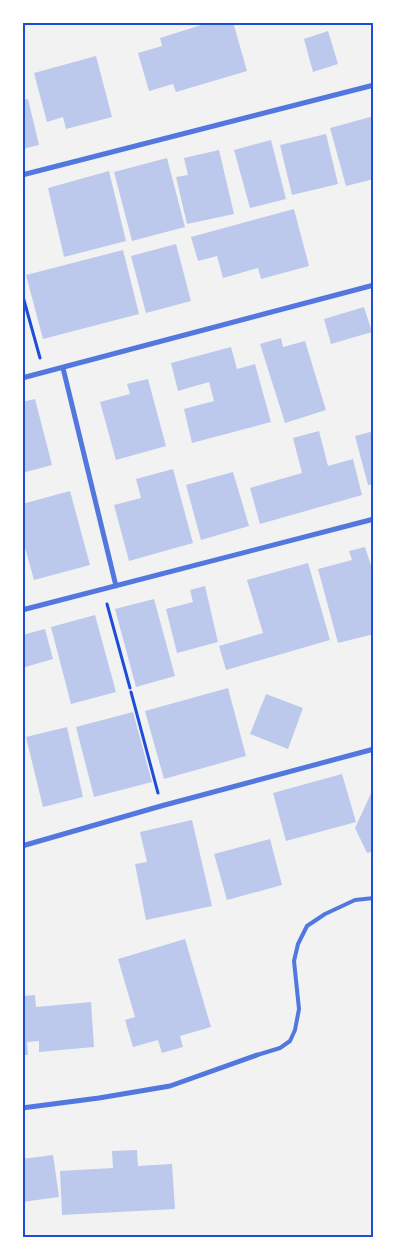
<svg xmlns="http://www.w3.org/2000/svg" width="396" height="1260" viewBox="0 0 396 1260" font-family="'Sofia Sans Condensed',sans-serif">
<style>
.building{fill:#bdc9ec}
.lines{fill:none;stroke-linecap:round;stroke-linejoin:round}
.path{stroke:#1d4ed8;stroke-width:3}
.service{stroke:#5277de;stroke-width:4}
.minor{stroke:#5277de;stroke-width:5}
.neatline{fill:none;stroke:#1d4ed8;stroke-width:2}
</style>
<rect width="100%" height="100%" fill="#f2f2f2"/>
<path class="building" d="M 211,22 L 233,22 L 247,71 L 176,92 L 173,84 L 149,91 L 138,53 L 162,46 L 160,38 Z
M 328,31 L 338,64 L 313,72 L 304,39 Z
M 96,56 L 112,117 L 66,129 L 63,117 L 47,122 L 34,73 Z
M 28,99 L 39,145 L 22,149 L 22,100 Z
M 374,116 L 374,179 L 346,186 L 330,128 Z
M 326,134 L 338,184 L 292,195 L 280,145 Z
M 271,140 L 286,199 L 250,208 L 234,150 Z
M 219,150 L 234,214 L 187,224 L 176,177 L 188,175 L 184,158 Z
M 167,158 L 185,227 L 132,241 L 114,172 Z
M 109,171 L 126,241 L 64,257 L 48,188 Z
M 294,209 L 309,266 L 261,279 L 258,268 L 223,278 L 217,256 L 198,261 L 191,237 Z
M 176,244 L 191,301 L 146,313 L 131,256 Z
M 123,250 L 139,314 L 43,339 L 26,275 Z
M 364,307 L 372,332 L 331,344 L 324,319 Z
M 281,338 L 283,347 L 305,341 L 326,410 L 285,423 L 260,344 Z
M 231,347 L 237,369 L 255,364 L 271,422 L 192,443 L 184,409 L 214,401 L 209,382 L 178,391 L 171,363 Z
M 148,379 L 166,446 L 116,460 L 100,402 L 130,394 L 127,384 Z
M 35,399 L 52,465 L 22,473 L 22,402 Z
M 319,431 L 328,466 L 353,459 L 362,495 L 260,524 L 250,488 L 302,473 L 293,438 Z
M 374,431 L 374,484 L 368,485 L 355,436 Z
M 173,469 L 193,543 L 129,561 L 114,505 L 141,498 L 136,479 Z
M 233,472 L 249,526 L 201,540 L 186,485 Z
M 70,491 L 90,565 L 34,580 L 22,537 L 22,504 Z
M 365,547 L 374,575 L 374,634 L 338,643 L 318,569 L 352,560 L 349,551 Z
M 308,563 L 330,640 L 226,670 L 219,646 L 263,633 L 247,580 Z
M 205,586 L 218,642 L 177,653 L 166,609 L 193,602 L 190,590 Z
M 154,599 L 175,676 L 136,687 L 115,609 Z
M 95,615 L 116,692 L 71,704 L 51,627 Z
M 45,629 L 53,659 L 22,668 L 22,635 Z
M 228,688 L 246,756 L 164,779 L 145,711 Z
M 266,694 L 303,708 L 288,749 L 250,734 Z
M 133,712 L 152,782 L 94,797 L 76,727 Z
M 67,727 L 83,797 L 43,807 L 26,737 Z
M 342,774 L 356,822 L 286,841 L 273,793 Z
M 374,787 L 374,851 L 367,853 L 355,828 Z
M 192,820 L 212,906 L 146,920 L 135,864 L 147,862 L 140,832 Z
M 270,839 L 282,885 L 227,900 L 214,854 Z
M 185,939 L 211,1027 L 180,1036 L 183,1047 L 162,1053 L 158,1040 L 133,1047 L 125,1020 L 135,1017 L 118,959 Z
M 35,995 L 36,1007 L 91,1002 L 94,1047 L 39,1052 L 39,1041 L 27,1042 L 28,1055 L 22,1055 L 22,996 Z
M 137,1150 L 138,1166 L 172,1164 L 175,1209 L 62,1215 L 60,1171 L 113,1168 L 112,1151 Z
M 53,1155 L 59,1197 L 22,1202 L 22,1159 Z"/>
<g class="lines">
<path class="path" d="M 22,293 L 40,358
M 107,604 L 130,688
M 131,692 L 158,793"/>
<path class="service" d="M 257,1055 L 280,1048 L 290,1041 L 295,1030 L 299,1009 L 294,961 L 298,944 L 307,926 L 325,914 L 355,900 L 374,898"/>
<path class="minor" d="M 22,175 L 374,85
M 63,368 L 116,586
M 22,378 L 374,285
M 22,610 L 374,519
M 22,846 L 161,806 L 374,749
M 22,1108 L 99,1098 L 170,1086 L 257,1055"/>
</g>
<rect width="396" height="1260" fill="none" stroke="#ffffff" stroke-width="48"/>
<rect x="24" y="24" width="348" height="1212" class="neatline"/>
</svg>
